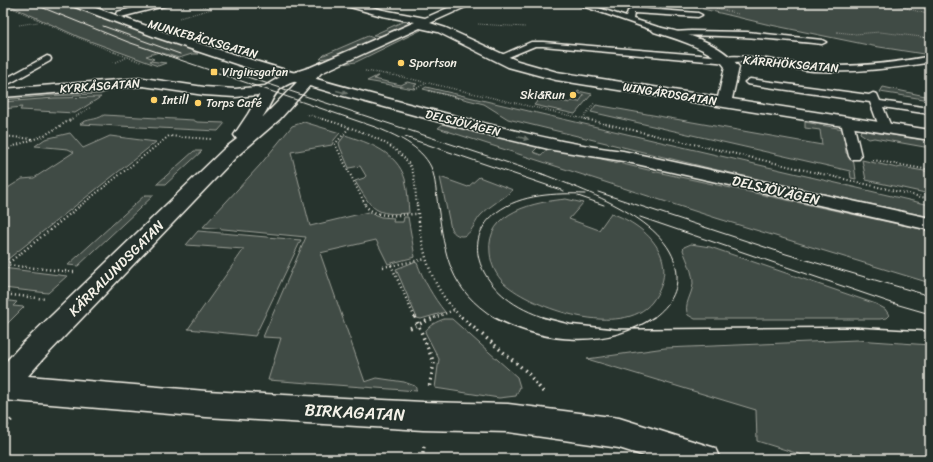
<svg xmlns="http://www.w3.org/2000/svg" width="933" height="462" viewBox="0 0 933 462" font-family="Sriracha,sans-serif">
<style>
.green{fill:#414b45;stroke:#9a9e96}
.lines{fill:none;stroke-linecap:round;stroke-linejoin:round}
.lane-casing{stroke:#f4f1e8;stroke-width:3}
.street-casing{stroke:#f4f1e8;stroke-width:3}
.secondary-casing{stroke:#f4f1e8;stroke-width:3}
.path-far4{stroke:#f4f1e8;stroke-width:1;stroke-dasharray:0.5 1.5;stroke-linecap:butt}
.path-far3{stroke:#f4f1e8;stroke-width:1.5;stroke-dasharray:0.5 2;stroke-linecap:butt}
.path-far2{stroke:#f4f1e8;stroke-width:2;stroke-dasharray:1 2.5;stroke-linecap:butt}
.path-far1{stroke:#f4f1e8;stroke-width:2.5;stroke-dasharray:1 3;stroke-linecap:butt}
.path{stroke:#f4f1e8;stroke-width:3.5;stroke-dasharray:1.5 4;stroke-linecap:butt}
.lane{fill:#26332d;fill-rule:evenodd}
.street{fill:#26332d;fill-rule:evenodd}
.secondary{fill:#26332d;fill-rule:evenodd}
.tram-far1{stroke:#f4f1e8;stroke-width:1}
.tram{stroke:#f4f1e8;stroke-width:1.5}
.oneway{fill:#6e766e}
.poi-dot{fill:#ffd166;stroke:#26332d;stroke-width:1.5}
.labels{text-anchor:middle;stroke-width:3;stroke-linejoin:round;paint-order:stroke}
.far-street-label{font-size:12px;fill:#f4f1e8;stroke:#26332d}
.far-poi-label{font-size:12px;fill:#f4f1e8;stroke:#26332d;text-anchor:start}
.street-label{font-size:14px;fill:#f4f1e8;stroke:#26332d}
.near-street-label{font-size:17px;fill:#f4f1e8;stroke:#26332d}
</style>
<rect width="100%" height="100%" fill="#26332d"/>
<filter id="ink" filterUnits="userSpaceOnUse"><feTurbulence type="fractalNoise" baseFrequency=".025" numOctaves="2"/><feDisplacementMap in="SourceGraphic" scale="8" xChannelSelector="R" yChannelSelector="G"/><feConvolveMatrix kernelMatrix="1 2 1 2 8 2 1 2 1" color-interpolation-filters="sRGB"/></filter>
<g filter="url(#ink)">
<path class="green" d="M 4,3 L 66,3 L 184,46 L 198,54 L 192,54 L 179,58 L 159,52 L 146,56 L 154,59 L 150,61 L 166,63 L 158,66 L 79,37 Z
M 678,3 L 930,3 L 930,55 L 873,46 L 766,24 Z
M 404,21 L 411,23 L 381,36 L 373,35 Z
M 418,30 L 421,30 L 356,62 L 342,64 Z
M 368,36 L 376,39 L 333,57 L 320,59 L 324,55 Z
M 377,76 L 378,76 L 374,79 L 401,85 L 407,82 L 417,84 L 413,87 L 416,88 L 414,89 L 367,81 Z
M 426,87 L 930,205 L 930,217 L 717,170 L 520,122 L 508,119 L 484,104 L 423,89 Z
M 883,87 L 930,97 L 930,100 L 880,92 Z
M 578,91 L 592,94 L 575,114 L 534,105 L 539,99 L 550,101 L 552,99 L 570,103 L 572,101 L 579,102 L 584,95 L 577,93 Z
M 78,92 L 106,92 L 101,94 L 47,96 L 3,100 L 4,97 Z
M 101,97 L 75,113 L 20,110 L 22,107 L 3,109 L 3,102 L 54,98 Z
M 596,105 L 822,145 L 820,130 L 805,128 L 805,122 L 843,129 L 846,153 L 853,157 L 856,179 L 851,178 L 850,171 L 591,112 Z
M 104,115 L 193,120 L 197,122 L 225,123 L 218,131 L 80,124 C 88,118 95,121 104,115 Z
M 304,122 L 340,133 L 334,140 L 332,145 L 291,152 L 310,226 L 368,212 L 381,217 L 394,218 L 393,222 L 403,222 L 404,217 L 408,217 L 415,257 L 388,264 L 376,240 L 320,253 L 365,382 L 377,378 L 404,382 L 415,386 L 417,391 L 268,380 L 281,338 L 263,337 L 306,237 L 203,227 L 260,165 L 292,126 Z
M 443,124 L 484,131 L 540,145 L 533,152 L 541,155 L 550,147 L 657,172 L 930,231 L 930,283 L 716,218 L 438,128 Z
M 861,130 L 930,141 L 930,148 L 874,138 L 869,139 L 860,133 Z
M 70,133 L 83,148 L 110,136 L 156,142 L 3,263 L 3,191 L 22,179 L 34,178 L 74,152 L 68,149 L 35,146 L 45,139 Z
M 345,135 C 369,143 397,152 405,179 C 408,190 408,202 409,213 C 374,216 372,209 355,181 L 364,178 L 366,176 L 360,166 L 349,168 L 340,147 L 339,143 Z
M 194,151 L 202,151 L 166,184 L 157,184 Z
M 862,160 L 897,168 L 901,167 L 930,172 L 930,194 L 866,180 Z
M 440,177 L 468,187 L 479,177 L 513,190 C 503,199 490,205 481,215 C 476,220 472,232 466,235 C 460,238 454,234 451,229 Z
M 145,195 L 154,195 L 78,266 L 68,265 Z
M 566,199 L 583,203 L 569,219 L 599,230 L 611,213 C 650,227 682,262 652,302 C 623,339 533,309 504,283 C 496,275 491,265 490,253 C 485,211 536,202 566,199 Z
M 198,231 L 301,240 L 255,336 L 188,329 L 244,249 L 186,245 Z
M 691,244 L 710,247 L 876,304 L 885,309 L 889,315 L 886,318 L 880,319 L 695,319 L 688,315 C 683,305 692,295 693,284 C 693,272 687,261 683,250 L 684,247 Z
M 414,262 L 417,263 C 424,281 433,297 445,312 L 421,319 L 417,318 L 396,269 Z
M 3,268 L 67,276 L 48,293 L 3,288 Z
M 3,300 L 17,302 L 13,306 L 24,307 L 6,325 L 3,324 Z
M 444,319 L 452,319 L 517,377 L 520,387 L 516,396 L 499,398 L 435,388 L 439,359 L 425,332 C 429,325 436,322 444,319 Z
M 857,340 L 930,345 L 930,459 L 815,459 L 757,441 L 756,410 L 587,359 L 665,348 Z"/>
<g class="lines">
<defs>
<path id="lane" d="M 574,3 L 584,3 L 626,17 L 628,11 L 633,8 L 698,13 L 702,15 L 698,17 L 634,13 L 633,19 L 661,28 L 662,30 L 658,32 Z
M 691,31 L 747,32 L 822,40 L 826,42 L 822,44 C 772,39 723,34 673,36 L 669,34 L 673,32 Z
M 531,42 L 543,42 L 724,57 C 746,53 788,64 812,65 C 851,68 888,64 926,57 L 929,58 L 930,61 L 926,63 C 889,69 851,73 813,71 C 791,69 747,58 728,63 L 543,46 L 535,46 L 499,61 L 495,58 Z
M 47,56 L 50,57 L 51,59 L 50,61 L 3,87 L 3,80 Z
M 750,79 L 869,95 L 873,93 L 877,94 L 880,101 L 930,108 L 930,114 L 883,107 L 892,129 L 890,131 L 882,131 L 880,129 L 870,102 L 747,84 L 745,82 Z
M 847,119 L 853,122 L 861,156 L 859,159 L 851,159 L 849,156 L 841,122 Z"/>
<path id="street" d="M 153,3 L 170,3 L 168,5 L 121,17 L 116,14 L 117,12 Z
M 341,3 L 357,3 L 383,10 L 425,18 L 459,3 L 472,3 L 470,5 L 430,23 L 446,28 L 518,61 L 557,72 L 718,97 L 725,67 C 714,50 674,38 654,32 L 652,30 L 658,27 C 685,33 722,43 739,67 L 732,99 L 930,130 L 930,140 L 556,80 L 508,67 L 438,32 L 420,28 L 321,73 L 280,119 L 236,157 L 42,360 L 28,376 L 206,391 L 423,402 L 508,404 L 619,418 L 715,448 L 720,459 L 654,459 L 619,448 L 508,432 L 423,430 L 206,417 L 3,400 L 3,365 L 22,344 L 224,149 L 237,139 L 234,135 L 248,114 L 259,95 L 235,97 L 204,95 L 143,86 L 3,97 L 3,89 L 143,78 L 204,87 L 235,89 L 265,86 L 280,77 L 311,67 L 415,22 L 382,16 L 343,5 ZM 299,80 L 262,118 C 276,97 271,89 299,80 Z"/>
<path id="secondary" d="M 68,3 L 82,3 C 195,45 311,79 428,109 C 493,125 557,143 623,151 L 930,218 L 930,230 L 623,161 L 553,150 L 477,132 L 340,95 L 248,68 L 158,38 L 70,5 Z"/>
</defs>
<use href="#lane" class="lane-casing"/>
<use href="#street" class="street-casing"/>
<use href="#secondary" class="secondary-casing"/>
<path class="path-far4" d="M 529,3 L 560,5
M 868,3 L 930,4
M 3,4 L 76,37 L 116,53
M 896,5 L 930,15
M 716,8 L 738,14
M 179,18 L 212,9 L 198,5
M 478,24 L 525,27
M 19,25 L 38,22
M 837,32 L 855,34 L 880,32 L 930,38"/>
<path class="path-far3" d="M 114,52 L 141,62
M 114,63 L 128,57
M 365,71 L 398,76 L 589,120
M 415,89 L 427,83
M 429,91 L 458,98 L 456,99
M 306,114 L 326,120
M 583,118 L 595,102
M 70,120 L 91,107"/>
<path class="path-far2" d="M 322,119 C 348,126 401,142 412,170 C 416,181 415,194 417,206
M 585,119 L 930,199
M 349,128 L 335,144 L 366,206
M 3,136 L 33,139
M 3,153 L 14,146 L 43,136 L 72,119
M 873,160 L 930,170
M 80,206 L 169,136 L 211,139"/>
<path class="path-far1" d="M 365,205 C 376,220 402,214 418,214
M 417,205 C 422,250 428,285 462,318
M 391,265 L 415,318
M 383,267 L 426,259
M 74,272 L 6,265 L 81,205
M 3,294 L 46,299
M 434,318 L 454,310"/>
<path class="path" d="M 415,317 L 434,363 L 429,388
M 461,317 L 527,372 L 544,393
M 410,328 L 436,317
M 3,429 L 14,417
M 422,459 L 424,446"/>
<use href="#lane" class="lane"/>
<use href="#street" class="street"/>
<use href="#secondary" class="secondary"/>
<path class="tram-far1" d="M 31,3 L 128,42 L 375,127 C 395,135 421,146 431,167 C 436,179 436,194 438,206 C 445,256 449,289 495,318
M 103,26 L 180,54
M 220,68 L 545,175
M 405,137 L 564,191
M 540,173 C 582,190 675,220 677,275 C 678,294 667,308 653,318
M 598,192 L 786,254 L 930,296
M 578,196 L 604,205
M 640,217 L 892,303 L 930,314
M 545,318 C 531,313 517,307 505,297 C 477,274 464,237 497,212 C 521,194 556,193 585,194"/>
<path class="tram" d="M 493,317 C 543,344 606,350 654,317
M 542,317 L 570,324 L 617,329 L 856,327 L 930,331"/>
</g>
<defs><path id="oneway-solid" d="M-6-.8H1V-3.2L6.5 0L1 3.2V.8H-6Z"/></defs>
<g class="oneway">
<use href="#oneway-solid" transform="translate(342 92) rotate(15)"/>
<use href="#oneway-solid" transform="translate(523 138) rotate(14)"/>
</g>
</g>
<g class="poi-dot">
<circle cx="401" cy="63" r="4"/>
<rect x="210" y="68" width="8" height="8" rx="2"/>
<circle cx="573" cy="95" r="4"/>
<circle cx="154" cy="100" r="4"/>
<circle cx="198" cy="103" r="4"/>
</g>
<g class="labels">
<g class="far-street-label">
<text transform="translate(203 39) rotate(16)" y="4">MUNKEBÄCKSGATAN</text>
<text transform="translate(791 64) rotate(5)" y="4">KÄRRHÖKSGATAN</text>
<text transform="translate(100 86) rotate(-4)" y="4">KYRKÅSGATAN</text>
<text transform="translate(670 94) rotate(9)" y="4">WINGÅRDSGATAN</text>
<text transform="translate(463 123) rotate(14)" y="4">DELSJÖVÄGEN</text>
</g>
<g class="far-poi-label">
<text x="409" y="67">Sportson</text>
<text x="222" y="76">Virginsgatan</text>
<text x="565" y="99" text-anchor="end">Ski&amp;Run</text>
<text x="162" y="104">Intill</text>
<text x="206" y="107">Torps Café</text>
</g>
<g class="street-label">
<text transform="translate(776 190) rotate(13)" y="5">DELSJÖVÄGEN</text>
<text transform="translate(116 268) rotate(-45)" y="5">KÄRRALUNDSGATAN</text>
</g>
<g class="near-street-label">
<text transform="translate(355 412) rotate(3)" y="6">BIRKAGATAN</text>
</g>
</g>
<rect width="933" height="462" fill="none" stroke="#26332d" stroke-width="16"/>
<rect x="8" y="8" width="917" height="446" fill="none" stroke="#f4f1e8" stroke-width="1.5" filter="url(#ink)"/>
</svg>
